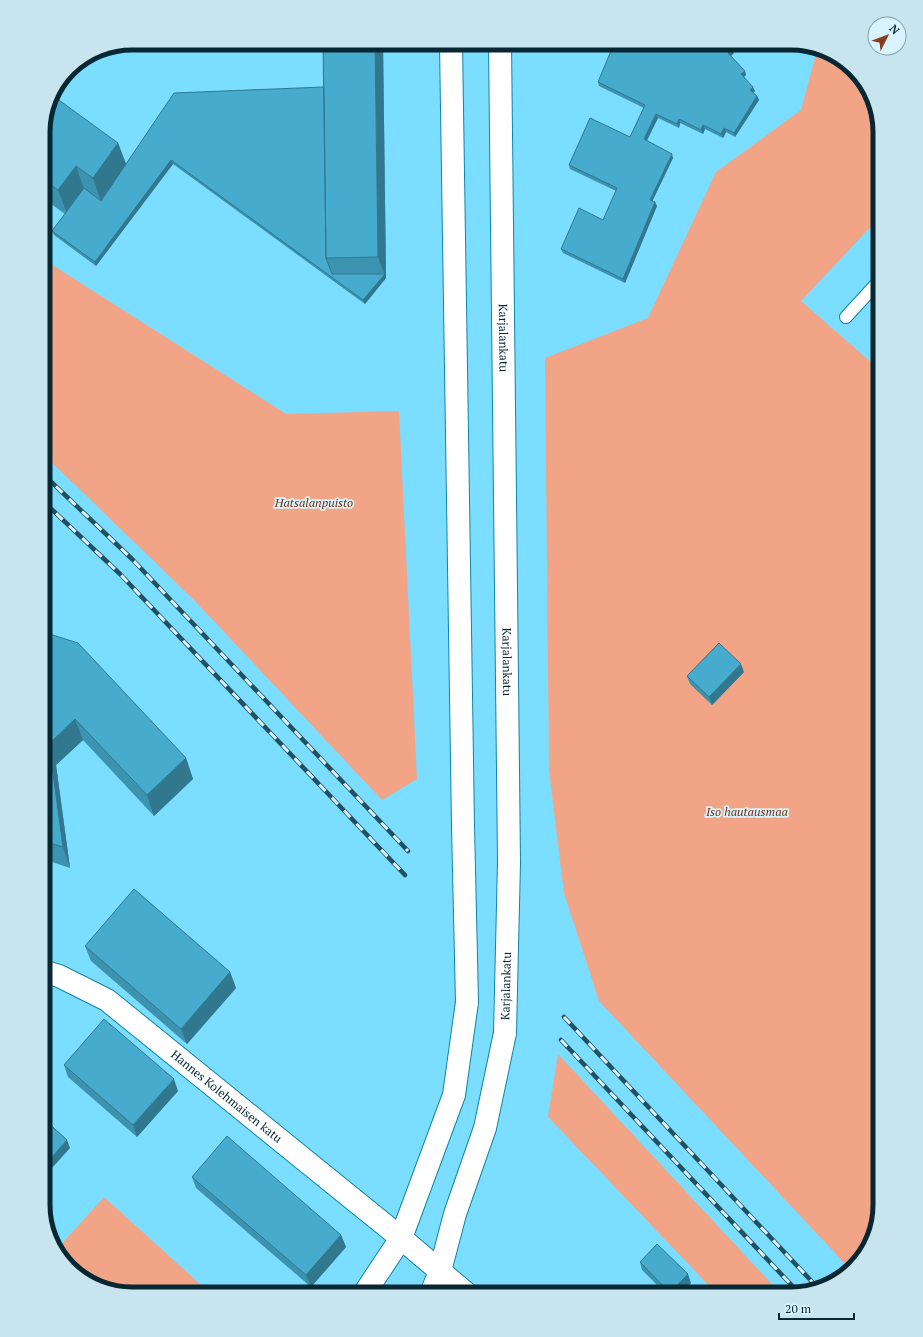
<svg xmlns="http://www.w3.org/2000/svg" width="923" height="1337" viewBox="0 0 923 1337" font-family="'PT Serif',serif">
<style>
.green{fill:#f2a586}
.lines{fill:none;stroke-linecap:round;stroke-linejoin:round}
.lane-casing{stroke:#1086a5;stroke-width:14}
.street-casing{stroke:#1086a5;stroke-width:24}
.secondary-casing{stroke:#1086a5;stroke-width:24}
.primary-casing{stroke:#1086a5;stroke-width:24}
.lane{stroke:#fff;stroke-width:12}
.street{stroke:#fff;stroke-width:22}
.secondary{stroke:#fff;stroke-width:22}
.primary{stroke:#fff;stroke-width:22}
.rail-casing{stroke:#215161;stroke-width:4.5}
.rail{stroke:#d9f4fe;stroke-width:3;stroke-dasharray:9;stroke-linecap:butt}
.primary-bridge-casing{stroke:#1086a5;stroke-width:24;stroke-linecap:butt}
.primary-bridge{stroke:#fff;stroke-width:22}
.wall{fill:#3c93af}
.shaded-wall{fill:#31788f}
.building{fill:#46abcc;stroke:#31788f}
.labels{text-anchor:middle;stroke-width:3.5;stroke-linejoin:round;paint-order:stroke}
.street-label{font-size:12px;fill:#072732;stroke:#d9f4fe}
.park-label{font-size:12px;font-style:italic;fill:#712f11;stroke:#d9f4fe}
.rim{fill:none;stroke:#072732;stroke-width:5}
</style>
<rect width="100%" height="100%" fill="#7bddff"/>
<path class="green" d="M 817,50 L 840,58 L 868,88 L 880,132 L 880,217 L 801,301 L 880,370 L 880,1205 L 868,1250 L 849,1268 L 599,1001 L 564,893 L 549,771 L 545,358 L 648,318 L 716,172 L 801,110 Z
M 43,259 L 286,414 L 399,411 L 417,779 L 382,800 L 194,600 L 43,454 L 43,413 L 50,381 L 43,375 Z
M 558,1054 L 781,1294 L 717,1294 L 548,1117 Z
M 104,1197 L 211,1294 L 127,1294 L 83,1279 L 56,1250 Z"/>
<g class="lines">
<defs>
<path id="lane" d="M 846,317 L 880,280"/>
<g id="street">
<path id="s1" d="M 43,971 L 59,976 L 107,1000 L 401,1238"/>
</g>
<path id="secondary" d="M 364,1294 L 401,1238 L 467,1294
M 431,1294 L 440,1271"/>
<g id="primary">
<path d="M 451,43 L 463,826"/>
<path id="s2" d="M 500,43 L 509,862"/>
<path d="M 401,1238 L 454,1095 L 467,1002"/>
<path d="M 440,1271 L 455,1214 L 485,1128 L 505,1033"/>
</g>
</defs>
<use href="#lane" class="lane-casing"/>
<use href="#street" class="street-casing"/>
<use href="#secondary" class="secondary-casing"/>
<use href="#primary" class="primary-casing"/>
<use href="#lane" class="lane"/>
<use href="#street" class="street"/>
<use href="#secondary" class="secondary"/>
<use href="#primary" class="primary"/>
<defs>
<path id="rail" d="M 43,474 L 132,559 L 408,851
M 43,501 L 120,574 L 405,875
M 564,1017 L 817,1287
M 561,1040 L 798,1292"/>
</defs>
<use href="#rail" class="rail-casing"/>
<use href="#rail" class="rail"/>
<defs>
<g id="primary-bridge">
<path d="M 463,826 L 467,1002"/>
<path id="s3" d="M 505,1033 L 509,862"/>
</g>
</defs>
<use href="#primary-bridge" class="primary-bridge-casing"/>
<use href="#primary-bridge" class="primary-bridge"/>
</g>
<path class="wall" d="M 323,43 L 383,43 L 386,278 L 365,304 L 173,164 L 96,266 L 54,235 L 52,231 L 65,214 L 43,198 L 43,127 L 118,143 L 126,164 L 324,87 Z
M 625,51 L 734,53 L 731,56 L 746,75 L 744,77 L 755,91 L 753,93 L 757,96 L 759,100 L 735,137 L 726,132 L 723,138 L 705,129 L 703,134 L 680,123 L 679,128 L 658,118 L 647,141 L 673,158 L 652,201 L 655,202 L 657,206 L 625,283 L 563,253 L 561,249 L 603,220 L 616,191 L 570,169 L 569,165 L 630,137 L 644,108 L 599,86 L 598,82 Z
M 43,632 L 186,758 L 193,779 L 154,816 L 83,740 L 56,765 L 70,868 L 43,859 Z
M 744,672 L 712,705 L 690,684 L 687,676 Z
M 85,946 L 230,972 L 236,988 L 187,1044 L 91,961 Z
M 64,1065 L 178,1091 L 137,1137 L 68,1077 Z
M 192,1177 L 341,1235 L 346,1247 L 311,1287 L 196,1188 Z
M 640,1262 L 691,1283 L 680,1294 L 666,1294 L 642,1270 Z"/>
<path class="shaded-wall" d="M 375,43 L 383,43 L 386,278 L 378,257 Z
M 732,49 L 734,53 L 730,57 L 728,53 Z
M 745,71 L 746,75 L 742,78 L 741,74 Z
M 753,87 L 755,91 L 751,95 L 750,90 Z
M 757,96 L 759,100 L 735,137 L 734,133 Z
M 656,114 L 658,118 L 645,143 L 644,139 Z
M 679,119 L 680,123 L 679,128 L 677,124 Z
M 703,125 L 705,129 L 703,134 L 701,130 Z
M 724,128 L 726,132 L 723,138 L 721,134 Z
M 118,143 L 128,169 L 102,205 L 93,178 Z
M 672,154 L 673,158 L 651,204 L 650,200 Z
M 171,160 L 173,164 L 96,266 L 95,262 Z
M 76,166 L 85,192 L 68,216 L 58,190 Z
M 655,202 L 657,206 L 625,283 L 623,279 Z
M 385,274 L 386,278 L 365,304 L 363,300 Z
M 741,664 L 744,672 L 712,705 L 709,697 Z
M 75,719 L 83,740 L 56,765 L 70,868 L 63,847 L 49,744 Z
M 186,758 L 193,779 L 154,816 L 147,795 Z
M 230,972 L 236,988 L 187,1044 L 181,1029 Z
M 174,1079 L 178,1091 L 137,1137 L 133,1125 Z
M 67,1140 L 70,1148 L 43,1178 L 43,1167 Z
M 341,1235 L 346,1247 L 311,1287 L 306,1275 Z
M 688,1274 L 691,1283 L 680,1294 L 671,1294 L 670,1293 Z"/>
<path class="building" d="M 323,43 L 375,43 L 378,257 L 326,258 Z
M 630,43 L 727,43 L 732,49 L 728,53 L 745,71 L 741,74 L 753,87 L 750,90 L 757,96 L 734,133 L 724,128 L 721,134 L 703,125 L 701,130 L 679,119 L 677,124 L 656,114 L 644,139 L 672,154 L 650,200 L 655,202 L 623,279 L 561,249 L 579,208 L 603,220 L 617,188 L 569,165 L 590,118 L 630,137 L 645,105 L 598,82 L 613,46 L 625,51 Z
M 324,87 L 326,258 L 332,274 L 385,274 L 363,300 L 171,160 L 95,262 L 52,231 L 84,188 L 101,201 L 174,93 Z
M 52,95 L 118,143 L 93,178 L 76,166 L 58,190 L 43,179 L 43,127 L 50,98 Z
M 43,632 L 78,643 L 186,758 L 147,795 L 75,719 L 49,744 L 63,847 L 43,841 Z
M 719,643 L 741,664 L 709,697 L 687,676 Z
M 134,889 L 230,972 L 181,1029 L 85,946 Z
M 104,1019 L 174,1079 L 133,1125 L 64,1065 Z
M 43,1118 L 67,1140 L 43,1167 Z
M 227,1136 L 341,1235 L 306,1275 L 192,1177 Z
M 657,1244 L 688,1274 L 670,1293 L 640,1262 Z"/>
<g class="labels">
<g class="street-label">
<text dy="4" stroke="none"><textPath href="#s2" startOffset="295">Karjalankatu</textPath></text>
<text dy="4" stroke="none"><textPath href="#s2" startOffset="619">Karjalankatu</textPath></text>
<text dy="4" stroke="none"><textPath href="#s3" startOffset="47">Karjalankatu</textPath></text>
<text dy="4" stroke="none"><textPath href="#s1" startOffset="224">Hannes Kolehmaisen katu</textPath></text>
</g>
<g class="park-label">
<text x="314" y="507">Hatsalanpuisto</text>
<text x="747" y="816">Iso hautausmaa</text>
</g>
</g>
<path d="M0 0H923V1337H0ZM132 50H791A82 82 0 0 1 873 132V1205A82 82 0 0 1 791 1287H132A82 82 0 0 1 50 1205V132A82 82 0 0 1 132 50Z" fill="#c8e4ee" fill-rule="evenodd"/>
<path class="rim" d="M132 50H791A82 82 0 0 1 873 132V1205A82 82 0 0 1 791 1287H132A82 82 0 0 1 50 1205V132A82 82 0 0 1 132 50Z"/>
<g transform="translate(887 36) rotate(48)"><circle r="19" fill="#d9f4fe" stroke="#85a2ac"/>
<path d="M0-3L7 15L0 10L-7 15Z" fill="#873f20"/>
<text y="-6" font-size="11" font-weight="bold" text-anchor="middle" fill="#072732">N</text>
</g>
<path d="M779 1313v6h75v-6" fill="none" stroke="#072732" stroke-width="2"/>
<text x="785" y="1313" font-size="12" fill="#072732" stroke="#d9f4fe" stroke-width="3" paint-order="stroke">20 m</text>
</svg>
